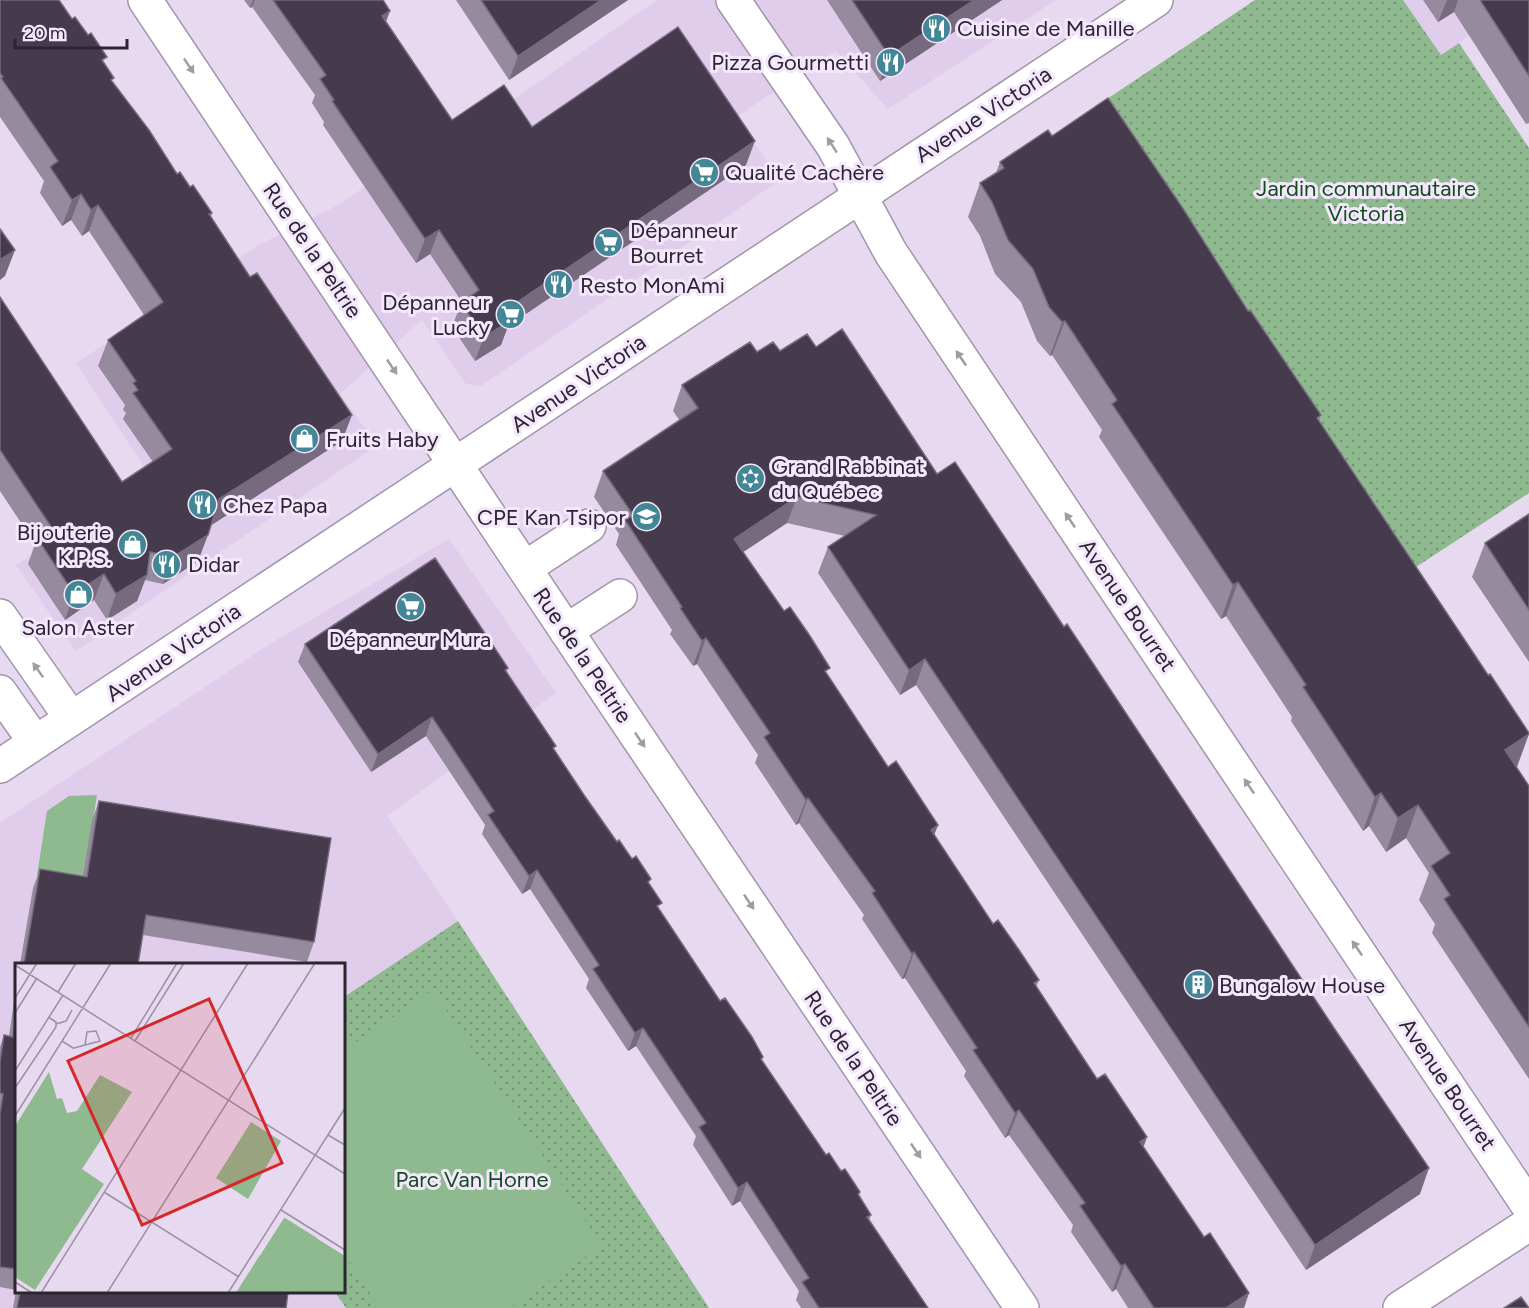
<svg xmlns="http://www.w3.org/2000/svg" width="1529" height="1308" viewBox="0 0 1529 1308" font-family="Figtree,sans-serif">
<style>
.built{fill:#dfcdeb}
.green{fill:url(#green-dots)}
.pitch{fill:#8fb98f}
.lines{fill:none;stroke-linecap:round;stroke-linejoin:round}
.minor-casing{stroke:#a294aa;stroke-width:36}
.minor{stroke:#fff;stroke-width:33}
.wall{fill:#968a9e}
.shaded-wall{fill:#766a7e}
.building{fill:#463a4d;stroke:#766a7e;stroke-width:1.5}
.oneway{fill:#9f9da1}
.labels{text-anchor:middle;stroke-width:6;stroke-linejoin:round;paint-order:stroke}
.poi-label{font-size:22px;fill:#2a252e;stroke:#f4e6fd;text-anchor:start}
.street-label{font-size:22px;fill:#2a252e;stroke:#f4e6fd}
.park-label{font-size:22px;fill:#0f4d18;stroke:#f4e6fd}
.inset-road{fill:none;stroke:#9b91a2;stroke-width:1.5}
.view{fill:#d62828;fill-opacity:0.15;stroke:#d62828;stroke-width:3}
.inset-edge{fill:none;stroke:#2a252e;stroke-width:3}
</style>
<defs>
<pattern id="green-dots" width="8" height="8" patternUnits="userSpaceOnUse" patternTransform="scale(1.5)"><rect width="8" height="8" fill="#8fb98f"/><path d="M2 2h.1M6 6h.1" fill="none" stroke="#759675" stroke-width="1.8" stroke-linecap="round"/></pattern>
</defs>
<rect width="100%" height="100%" fill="#e7d9f0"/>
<path class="built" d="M 657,0 L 1056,0 L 888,109 L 836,51 L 736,117 L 780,180 L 481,386 L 466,384 L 422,320 L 340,394 L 377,445 L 76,651 L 16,565 L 150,476 L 76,363 L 257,246 L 340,204 L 508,87 L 514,99 Z
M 1403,0 L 1522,0 L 1441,55 Z
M 449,539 L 556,693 L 387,816 L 458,921 L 344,997 L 344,964 L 16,964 L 16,1292 L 335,1292 L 346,1308 L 0,1308 L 0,823 L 273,642 Z"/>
<path class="green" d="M 1255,0 L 1403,0 L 1441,55 L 1459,43 L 1529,148 L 1529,493 L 1416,567 L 1104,101 Z
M 458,921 L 709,1308 L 346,1308 L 335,1292 L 344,1292 L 344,997 Z"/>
<path class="pitch" d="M 97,795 L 83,882 L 37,875 L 47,811 L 69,796 Z
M 433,990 L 602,1246 L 509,1308 L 380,1308 L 344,1253 L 344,1050 Z"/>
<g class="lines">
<defs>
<path id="minor" d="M 145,0 L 583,656 L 1022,1308
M 733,0 L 833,146 L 891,253 L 1529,1207
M 525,568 L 589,526
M 0,616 L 71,718
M 566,631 L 620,596
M 0,692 L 35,742
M 0,766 L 1156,0
M 1400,1308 L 1529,1224"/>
</defs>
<use href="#minor" class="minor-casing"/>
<use href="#minor" class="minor"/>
</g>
<path class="wall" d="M 0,0 L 72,19 L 104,64 L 112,82 L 177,174 L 190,187 L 212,213 L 211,217 L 342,441 L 211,525 L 198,561 L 163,584 L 145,580 L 137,601 L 107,620 L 94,600 L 65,620 L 28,564 L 35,544 L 0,491 L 0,297 L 122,482 L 153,462 L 123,419 L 126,413 L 123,410 L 125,405 L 98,366 L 108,340 L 144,315 L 89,231 L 82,236 L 71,220 L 62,226 L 40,193 L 44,181 L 0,117 Z
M 244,0 L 383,0 L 386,22 L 452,120 L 532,127 L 746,165 L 508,326 L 501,345 L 475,361 L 452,327 L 461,303 L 462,302 L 430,254 L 416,263 L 323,125 L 324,122 L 312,103 L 315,95 L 252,7 L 250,8 Z
M 456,0 L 628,0 L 509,80 Z
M 827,0 L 1002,0 L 880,81 Z
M 1423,0 L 1529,0 L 1529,123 L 1526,124 L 1454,12 L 1438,22 Z
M 1052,136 L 1248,311 L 1321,415 L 1319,421 L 1517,767 L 1517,768 L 1529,786 L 1529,1079 L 1432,933 L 1435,924 L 1419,900 L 1429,873 L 1406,838 L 1386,852 L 1369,826 L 1363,831 L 1291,721 L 1292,717 L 1226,616 L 1221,619 L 1099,437 L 1102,430 L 1052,355 L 1050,356 L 1037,341 L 1021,302 L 995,274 L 980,236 L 968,217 L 980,183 L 996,173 L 1000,162 Z
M 816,347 L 937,474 L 1420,1194 L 1306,1270 L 916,685 L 900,695 L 818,573 L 828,547 L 845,536 L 787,523 L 743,552 L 828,675 L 888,767 L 938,825 L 934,834 L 993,924 L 1039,980 L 1036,987 L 1143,1148 L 1244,1308 L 1128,1308 L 1116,1289 L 1112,1292 L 1071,1232 L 1073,1225 L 1009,1135 L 1005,1138 L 964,1076 L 966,1071 L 905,978 L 902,979 L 862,919 L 864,915 L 799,823 L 796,825 L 755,763 L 758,755 L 697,664 L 693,666 L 670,634 L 672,630 L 616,545 L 619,534 L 594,497 L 603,471 L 680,421 L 673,411 L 682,385 L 757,352 L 780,351 Z
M 1529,514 L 1529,662 L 1472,577 L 1485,543 Z
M 305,644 L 508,668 L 506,673 L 555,751 L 584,795 L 617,842 L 632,859 L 649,884 L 659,909 L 720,1001 L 762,1060 L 826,1155 L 860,1192 L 859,1196 L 871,1215 L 869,1220 L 928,1308 L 801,1308 L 796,1300 L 799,1291 L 740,1201 L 732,1206 L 693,1145 L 696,1136 L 636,1046 L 628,1051 L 586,988 L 589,979 L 530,889 L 522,894 L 482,834 L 485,825 L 426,736 L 371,772 L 298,662 Z
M 99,801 L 314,942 L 307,962 L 143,935 L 138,964 L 20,964 L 33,888 L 40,869 L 83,876 L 92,820 Z
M 16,988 L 16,1292 L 288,1292 L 286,1308 L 13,1308 L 16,1290 L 0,1287 L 0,1047 L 4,1035 L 9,1036 Z"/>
<path class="shaded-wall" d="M 253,0 L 255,0 L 252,7 L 250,8 Z
M 601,0 L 628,0 L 509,80 L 518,56 Z
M 974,0 L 1002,0 L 880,81 L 889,56 Z
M 1447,0 L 1458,0 L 1454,12 L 1438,22 Z
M 390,11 L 381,35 L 382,16 Z
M 755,141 L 746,165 L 508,326 L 501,345 L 475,361 L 484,337 L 504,311 Z
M 81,194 L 71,220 L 62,226 L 72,200 Z
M 98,205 L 89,231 L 82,236 L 91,210 Z
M 439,230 L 430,254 L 416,263 L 425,239 Z
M 15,250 L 5,276 L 0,280 L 0,260 Z
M 1065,321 L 1052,355 L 1050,356 L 1062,322 Z
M 352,415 L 342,441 L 210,526 L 219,499 Z
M 797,497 L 787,523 L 725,564 L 734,539 Z
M 208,535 L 198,561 L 163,584 L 173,557 Z
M 104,574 L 94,600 L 65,620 L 74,594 Z
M 147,575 L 137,601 L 107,620 L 116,594 Z
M 1238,582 L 1226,616 L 1221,619 L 1233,585 Z
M 706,638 L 697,664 L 693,666 L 702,641 Z
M 925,659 L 916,685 L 900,695 L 909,670 Z
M 432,717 L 426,736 L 371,772 L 378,754 Z
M 1529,734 L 1517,767 L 1493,784 L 1505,750 Z
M 1381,793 L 1369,826 L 1363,831 L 1375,797 Z
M 808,798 L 799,823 L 796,825 L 806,800 Z
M 1418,805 L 1406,838 L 1386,852 L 1398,818 Z
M 938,825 L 928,851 L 931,830 Z
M 537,870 L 530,889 L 522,894 L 529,876 Z
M 914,952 L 905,978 L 902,979 L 912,954 Z
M 643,1028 L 636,1046 L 628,1051 L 635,1033 Z
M 1019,1110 L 1009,1135 L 1005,1138 L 1015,1113 Z
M 1147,1137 L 1138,1163 L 1140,1142 Z
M 1429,1168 L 1420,1194 L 1306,1270 L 1315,1245 Z
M 747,1182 L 740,1201 L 732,1206 L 738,1188 Z
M 1125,1264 L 1116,1289 L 1112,1292 L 1121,1266 Z
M 1249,1293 L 1244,1308 L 1226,1308 Z"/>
<path class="building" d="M 0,0 L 59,0 L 72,19 L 75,17 L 88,35 L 91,33 L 107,57 L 102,60 L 114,78 L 111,80 L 149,130 L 177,174 L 180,172 L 190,187 L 193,185 L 212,213 L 209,214 L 250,277 L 257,273 L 352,415 L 219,499 L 208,535 L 173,557 L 150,552 L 147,575 L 116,594 L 104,574 L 74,594 L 37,538 L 52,528 L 0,450 L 0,297 L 122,482 L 172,449 L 133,393 L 138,390 L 133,383 L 136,381 L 108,340 L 163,302 L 98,205 L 91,210 L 81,194 L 72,200 L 50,167 L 58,161 L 1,78 L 3,77 L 0,73 Z
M 273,0 L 383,0 L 390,11 L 382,16 L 452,120 L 504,85 L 532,127 L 678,27 L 755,141 L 504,311 L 510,321 L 484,337 L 461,303 L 479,290 L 439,230 L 425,239 L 332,101 L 334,100 L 320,79 L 326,75 Z
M 481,0 L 601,0 L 518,56 Z
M 852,0 L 974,0 L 889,56 Z
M 1480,0 L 1529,0 L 1529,76 Z
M 1108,98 L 1182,207 L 1248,311 L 1250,310 L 1321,415 L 1317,418 L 1488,675 L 1490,674 L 1529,733 L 1529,734 L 1505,750 L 1529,786 L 1529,1027 L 1444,899 L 1450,895 L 1431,866 L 1450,853 L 1418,805 L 1398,818 L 1381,793 L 1375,797 L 1303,687 L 1306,685 L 1238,582 L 1233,585 L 1112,404 L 1117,400 L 1065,321 L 1062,322 L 1049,307 L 1033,269 L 1008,240 L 992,202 L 980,183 L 1004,168 L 1000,162 L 1048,130 L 1052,136 Z
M 0,229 L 15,250 L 0,260 Z
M 842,329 L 937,474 L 955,462 L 1064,627 L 1067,624 L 1336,1031 L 1429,1168 L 1315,1245 L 925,659 L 909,670 L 828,547 L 876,515 L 797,497 L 734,539 L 784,611 L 790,607 L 810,636 L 830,668 L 825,671 L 888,767 L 896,761 L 938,825 L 931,830 L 993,924 L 998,920 L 1019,950 L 1039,980 L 1034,983 L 1097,1079 L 1105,1074 L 1147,1137 L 1140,1142 L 1204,1237 L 1210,1233 L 1249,1293 L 1226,1308 L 1154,1308 L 1125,1264 L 1121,1266 L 1080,1206 L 1085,1203 L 1019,1110 L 1015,1113 L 973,1050 L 977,1048 L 914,952 L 912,954 L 872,893 L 875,891 L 808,798 L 806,800 L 764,737 L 770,733 L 706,638 L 702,641 L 680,608 L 682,607 L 625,520 L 633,515 L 603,471 L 698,408 L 682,385 L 750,342 L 757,352 L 773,342 L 780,351 L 807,334 L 816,347 Z
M 1529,514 L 1529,610 L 1485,543 Z
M 435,558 L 508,668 L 505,670 L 556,746 L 553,748 L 584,795 L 617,842 L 619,840 L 632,859 L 636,856 L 651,879 L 648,882 L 662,903 L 657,906 L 720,1001 L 725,998 L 752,1037 L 763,1057 L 761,1059 L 826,1155 L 829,1153 L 841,1171 L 845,1169 L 860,1192 L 858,1194 L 871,1215 L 867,1217 L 928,1308 L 819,1308 L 802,1282 L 809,1278 L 747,1182 L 738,1188 L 699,1127 L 706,1123 L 643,1028 L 635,1033 L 593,969 L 599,965 L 537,870 L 529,876 L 488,815 L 494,811 L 432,717 L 378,754 L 305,644 Z
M 99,801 L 331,838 L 314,942 L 146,915 L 138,964 L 24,964 L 40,869 L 87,877 Z
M 16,1013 L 16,1269 L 0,1267 L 0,1114 L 3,1094 L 0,1093 L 0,1062 L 4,1035 L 13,1037 Z
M 20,1292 L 288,1292 L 286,1308 L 17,1308 Z
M 1521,1297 L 1529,1308 L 1504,1308 Z"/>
<defs><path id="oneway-solid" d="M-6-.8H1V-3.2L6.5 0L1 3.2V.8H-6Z" transform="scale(1.5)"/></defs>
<g class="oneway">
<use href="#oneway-solid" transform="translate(189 66) rotate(56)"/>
<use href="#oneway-solid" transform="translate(832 145) rotate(-123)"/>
<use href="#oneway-solid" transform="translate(961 358) rotate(-124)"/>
<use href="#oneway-solid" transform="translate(392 367) rotate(56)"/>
<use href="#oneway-solid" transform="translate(1070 520) rotate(-124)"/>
<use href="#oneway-solid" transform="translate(38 670) rotate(-125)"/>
<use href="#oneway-solid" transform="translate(640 740) rotate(56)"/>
<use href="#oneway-solid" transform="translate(1249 786) rotate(-124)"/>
<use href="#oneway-solid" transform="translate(749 902) rotate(56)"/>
<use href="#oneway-solid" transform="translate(1357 948) rotate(-124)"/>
<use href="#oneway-solid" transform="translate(916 1151) rotate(56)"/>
</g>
<defs>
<symbol id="restaurant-disc" viewBox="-11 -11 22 22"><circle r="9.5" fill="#438696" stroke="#f4e6fd"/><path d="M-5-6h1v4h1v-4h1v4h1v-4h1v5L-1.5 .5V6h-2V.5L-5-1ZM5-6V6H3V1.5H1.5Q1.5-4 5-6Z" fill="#fff"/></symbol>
<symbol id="supermarket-disc" viewBox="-11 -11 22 22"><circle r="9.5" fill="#438696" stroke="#f4e6fd"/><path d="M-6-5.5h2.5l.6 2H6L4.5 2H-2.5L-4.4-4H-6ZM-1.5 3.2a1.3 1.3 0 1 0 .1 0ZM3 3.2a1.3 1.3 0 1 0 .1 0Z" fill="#fff"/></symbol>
<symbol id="shop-disc" viewBox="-11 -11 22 22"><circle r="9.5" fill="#438696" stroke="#f4e6fd"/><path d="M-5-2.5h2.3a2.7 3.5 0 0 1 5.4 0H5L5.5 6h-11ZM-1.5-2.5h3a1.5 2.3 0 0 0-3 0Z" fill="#fff"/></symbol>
<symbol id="synagogue-disc" viewBox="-11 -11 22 22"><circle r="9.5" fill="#438696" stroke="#f4e6fd"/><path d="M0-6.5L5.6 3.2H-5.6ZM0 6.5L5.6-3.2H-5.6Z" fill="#fff"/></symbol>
<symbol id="school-disc" viewBox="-11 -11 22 22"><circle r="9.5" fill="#438696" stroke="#f4e6fd"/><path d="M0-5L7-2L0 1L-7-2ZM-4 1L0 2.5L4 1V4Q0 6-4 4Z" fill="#fff"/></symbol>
<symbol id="building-disc" viewBox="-11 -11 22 22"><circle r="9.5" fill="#438696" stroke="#f4e6fd"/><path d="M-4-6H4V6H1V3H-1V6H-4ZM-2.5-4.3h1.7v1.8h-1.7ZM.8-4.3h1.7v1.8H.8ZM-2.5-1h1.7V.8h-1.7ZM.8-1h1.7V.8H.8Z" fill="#fff"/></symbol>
</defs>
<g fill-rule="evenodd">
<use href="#restaurant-disc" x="920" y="12" width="33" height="33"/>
<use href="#restaurant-disc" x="874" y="46" width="33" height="33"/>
<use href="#supermarket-disc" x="688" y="156" width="33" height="33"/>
<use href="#supermarket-disc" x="592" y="226" width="33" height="33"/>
<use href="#restaurant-disc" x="542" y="268" width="33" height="33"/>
<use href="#supermarket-disc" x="494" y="298" width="33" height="33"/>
<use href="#shop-disc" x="288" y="422" width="33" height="33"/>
<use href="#synagogue-disc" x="734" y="462" width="33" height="33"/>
<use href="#restaurant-disc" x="186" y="488" width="33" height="33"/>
<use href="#school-disc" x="630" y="500" width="33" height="33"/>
<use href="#shop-disc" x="116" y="528" width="33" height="33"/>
<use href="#restaurant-disc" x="150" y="548" width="33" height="33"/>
<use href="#shop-disc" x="62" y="578" width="33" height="33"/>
<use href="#supermarket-disc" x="394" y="590" width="33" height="33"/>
<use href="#building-disc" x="1182" y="968" width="33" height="33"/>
</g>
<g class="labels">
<g class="poi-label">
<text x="957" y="36">Cuisine de Manille</text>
<text x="869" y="70" text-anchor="end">Pizza Gourmetti</text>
<text x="725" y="180">Qualité Cachère</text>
<text x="630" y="238">Dépanneur<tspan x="630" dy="25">Bourret</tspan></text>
<text x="580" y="293">Resto MonAmi</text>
<text x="490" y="310" text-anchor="end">Dépanneur<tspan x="490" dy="25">Lucky</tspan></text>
<text x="326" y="447">Fruits Haby</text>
<text x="771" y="474">Grand Rabbinat<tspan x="771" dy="25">du Québec</tspan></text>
<text x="223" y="513">Chez Papa</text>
<text x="626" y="525" text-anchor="end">CPE Kan Tsipor</text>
<text x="111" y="540" text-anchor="end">Bijouterie<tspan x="111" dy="25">K.P.S.</tspan></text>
<text x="188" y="572">Didar</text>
<text x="78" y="635" text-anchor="middle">Salon Aster</text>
<text x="410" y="647" text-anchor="middle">Dépanneur Mura</text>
<text x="1219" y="993">Bungalow House</text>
</g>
<g class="street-label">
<text transform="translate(983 114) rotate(-33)" y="8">Avenue Victoria</text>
<text transform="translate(313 250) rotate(56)" y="8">Rue de la Peltrie</text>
<text transform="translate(578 383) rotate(-34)" y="8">Avenue Victoria</text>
<text transform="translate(1128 605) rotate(56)" y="8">Avenue Bourret</text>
<text transform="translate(173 652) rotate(-34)" y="8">Avenue Victoria</text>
<text transform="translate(583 655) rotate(56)" y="8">Rue de la Peltrie</text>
<text transform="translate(854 1058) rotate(56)" y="8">Rue de la Peltrie</text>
<text transform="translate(1448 1084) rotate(56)" y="8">Avenue Bourret</text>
</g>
<g class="park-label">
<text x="1366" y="196">Jardin communautaire<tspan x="1366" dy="25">Victoria</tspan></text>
<text x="472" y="1187">Parc Van Horne</text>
</g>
</g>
<g transform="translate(15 963)">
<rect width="330" height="330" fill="#e7d9f0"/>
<path d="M 34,109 L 42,136 L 47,135 L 52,150 L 62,148 L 85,112 L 117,129 L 67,206 L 89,221 L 20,327 L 0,314 L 0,163 ZM 236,159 L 266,178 L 233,236 L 201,215 ZM 269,255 L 330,293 L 330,330 L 221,330 Z" fill="#8fb98f"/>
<path d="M 270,255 L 302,275 L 301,279 L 295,280 L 292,273 L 284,281 L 279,278 L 268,293 L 260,284 L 251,284 ZM 245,292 L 252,296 L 251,305 L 261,314 L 250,330 L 221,330 Z" fill="#8fb98f"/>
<path d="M 87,116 L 108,130 L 89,160 L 67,146 ZM 0,224 L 35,245 L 41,267 L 0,286 ZM 295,291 L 330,313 L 330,330 L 293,330 L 277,319 Z" fill="#8fb98f"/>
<path class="inset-road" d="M 0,2 L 330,211M 43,29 L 61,0M 0,35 L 22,0M 0,50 L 22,15M 41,61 L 51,58 L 57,47M 116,75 L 162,0M 47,78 L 58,85 L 59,85 L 85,78 L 81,68 L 72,69 L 70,82M 120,78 L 169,0M 0,108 L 48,32M 0,125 L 41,64 L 41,59 L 33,54M 0,153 L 96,0M 313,172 L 330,182M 89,229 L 224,314M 266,247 L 330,287M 0,319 L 17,330M 26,330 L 233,0M 92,330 L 300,0M 213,330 L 330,145"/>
<path class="view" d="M 194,36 L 267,200 L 127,262 L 53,98 Z"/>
<rect width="330" height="330" class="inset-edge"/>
</g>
<path d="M15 39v9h112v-9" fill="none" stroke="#2a252e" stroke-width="3"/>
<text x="24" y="39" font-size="18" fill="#2a252e" stroke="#f4e6fd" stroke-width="4.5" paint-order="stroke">20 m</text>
</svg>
